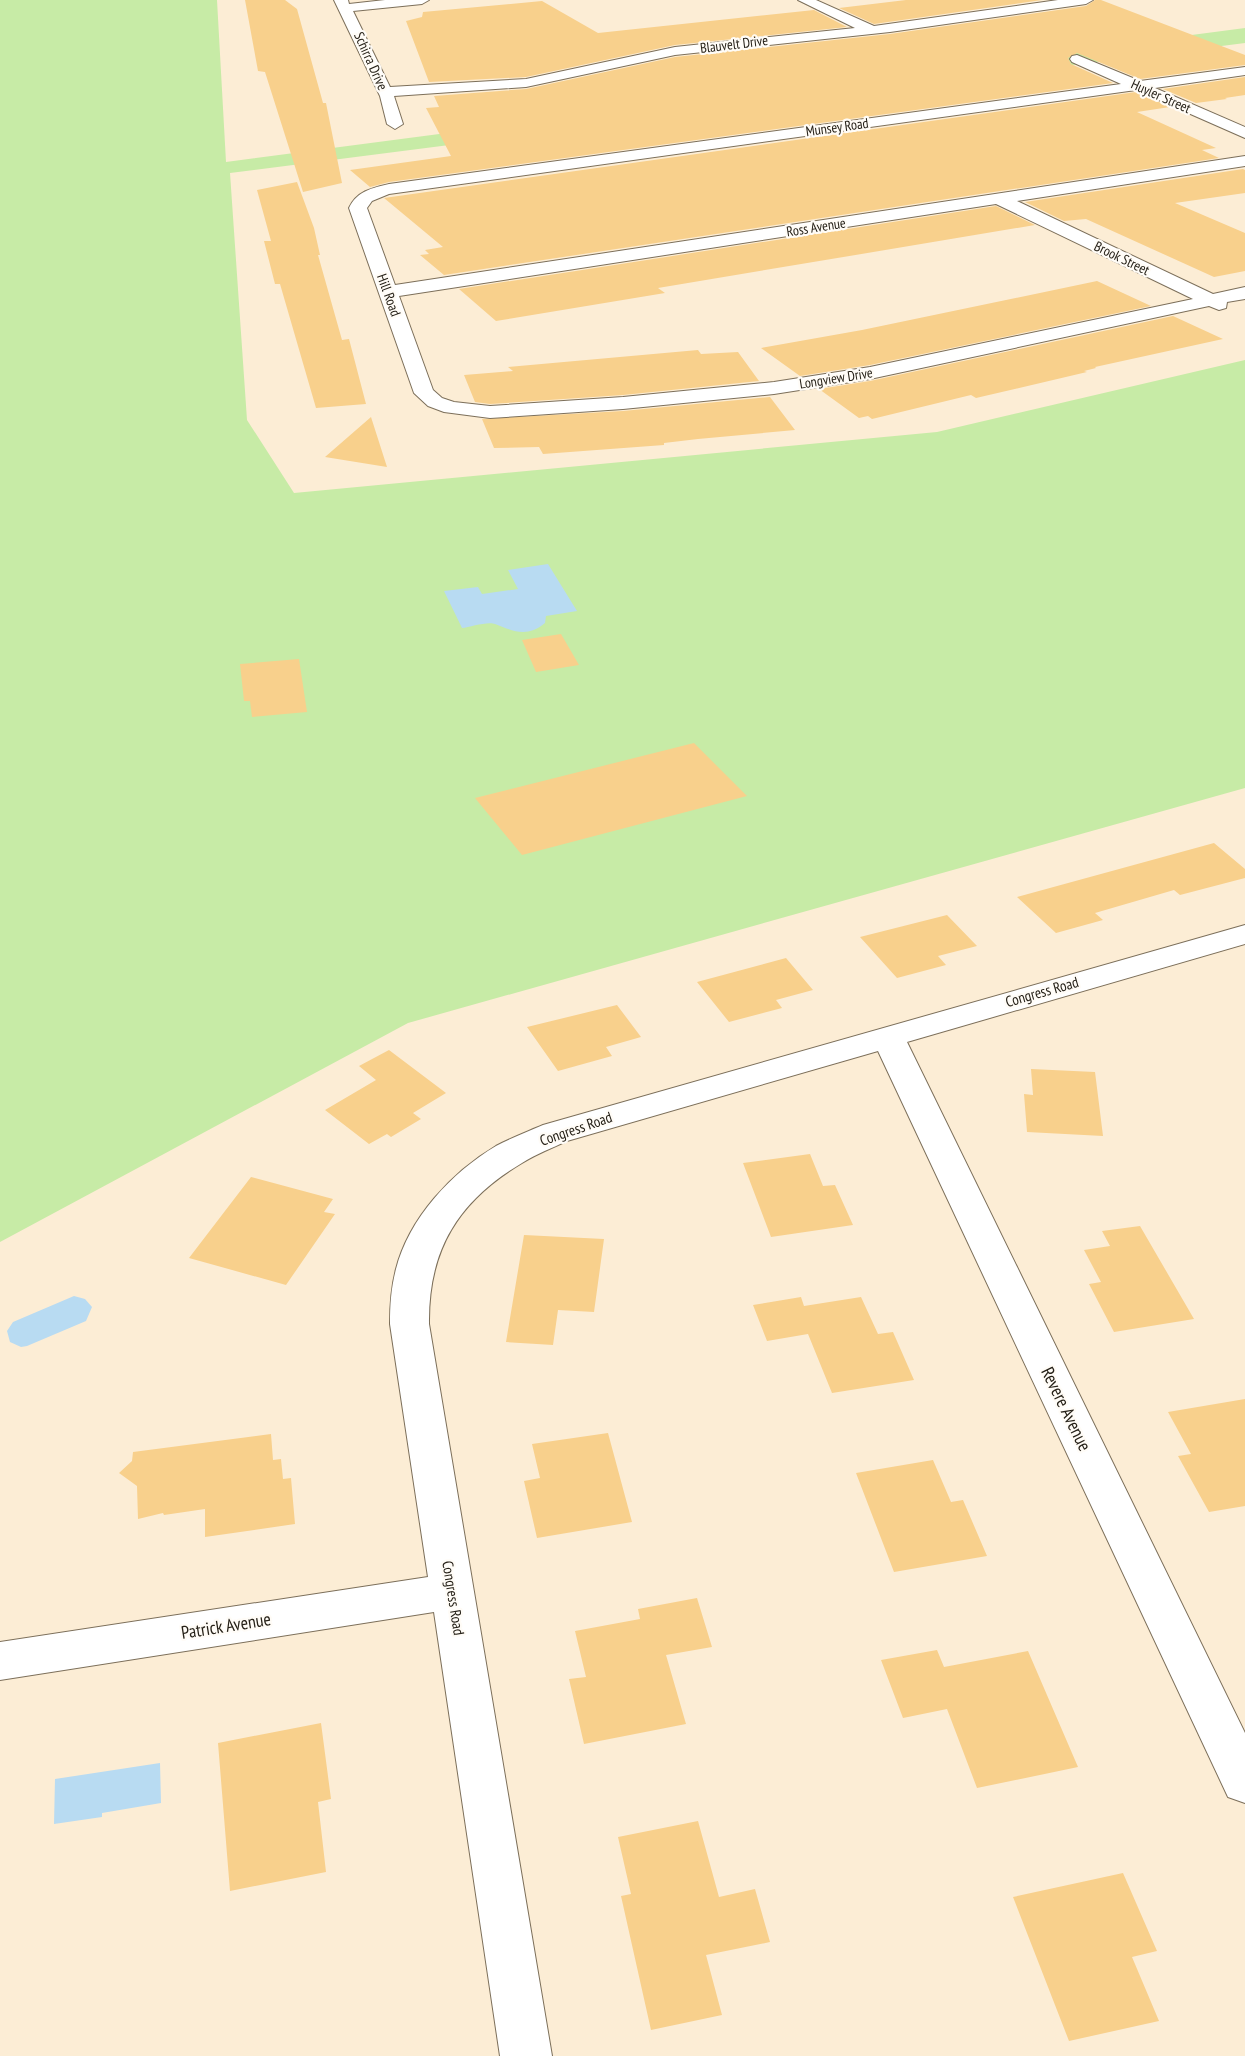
<svg xmlns="http://www.w3.org/2000/svg" width="1245" height="2056" viewBox="0 0 1245 2056" font-family="'PT Sans Narrow',sans-serif">
<style>
.green{fill:#c7eba6}
.water{fill:#b8dbf2}
.building{fill:#f8d08c}
.lines{fill:none;stroke-linecap:round;stroke-linejoin:round}
.minor-casing{stroke:#7c6f5a;stroke-width:2}
.minor{fill:#fff;fill-rule:evenodd}
.labels{text-anchor:middle;stroke-width:4.5;stroke-linejoin:round;paint-order:stroke}
.far-street-label{font-size:14px;fill:#262118;stroke:#fffcf7}
.street-label{font-size:15px;fill:#262118;stroke:#fffcf7}
.near-street-label{font-size:18px;fill:#262118;stroke:#fffcf7}
</style>
<rect width="100%" height="100%" fill="#fcedd5"/>
<path class="green" d="M 0,0 L 217,0 L 226,162 L 1245,28 L 1245,43 L 230,173 L 247,420 L 294,493 L 937,432 L 1245,360 L 1245,788 L 408,1023 L 0,1242 Z"/>
<path class="water" d="M 548,564 L 577,611 L 546,616 L 545,623 C 527,638 513,631 495,624 C 488,621 470,627 462,628 L 444,591 L 478,587 L 482,594 L 518,589 L 508,570 Z
M 74,1296 L 85,1299 L 92,1307 L 86,1321 L 27,1346 L 21,1347 L 10,1342 L 7,1331 L 13,1322 Z
M 160,1763 L 161,1803 L 102,1813 L 102,1817 L 54,1824 L 55,1779 Z"/>
<path class="building" d="M 245,0 L 285,0 L 297,9 L 323,103 L 326,103 L 342,183 L 303,192 L 265,72 L 258,71 Z
M 906,0 L 1042,0 L 874,24 L 839,8 Z
M 1095,0 L 1101,0 L 1245,55 L 1245,65 L 1140,79 L 1077,53 L 1068,58 L 1071,64 L 1113,83 L 389,182 L 370,187 L 350,170 L 451,156 L 426,108 L 439,107 L 434,96 L 526,89 L 675,57 L 890,34 L 1086,6 Z
M 542,1 L 598,33 L 814,10 L 847,27 L 675,45 L 526,77 L 429,82 L 406,21 L 422,17 L 423,12 Z
M 1245,77 L 1245,95 L 1225,98 L 1227,99 L 1196,103 L 1163,89 Z
M 1136,92 L 1170,107 L 1137,112 L 1216,148 L 1202,150 L 1219,158 L 444,275 L 420,255 L 429,254 L 425,250 L 443,247 L 384,198 Z
M 1243,169 L 1245,170 L 1245,193 L 1175,203 L 1245,233 L 1245,271 L 1214,277 L 1086,219 L 1064,221 L 1025,202 Z
M 297,182 L 314,228 L 320,255 L 318,255 L 342,340 L 349,339 L 366,404 L 316,408 L 280,284 L 275,284 L 264,241 L 271,241 L 257,190 Z
M 996,206 L 1035,225 L 658,288 L 665,293 L 496,321 L 459,289 Z
M 1097,281 L 1151,306 L 870,365 L 800,376 L 761,348 L 862,330 Z
M 1173,316 L 1223,339 L 1095,367 L 1096,368 L 1084,371 L 1087,372 L 976,398 L 971,395 L 872,419 L 868,416 L 859,418 L 819,389 L 870,381 Z
M 698,350 L 701,354 L 738,352 L 759,381 L 623,395 L 490,404 L 475,402 L 464,375 L 513,371 L 508,367 Z
M 770,397 L 795,430 L 698,439 L 664,443 L 664,445 L 543,454 L 539,447 L 494,448 L 482,419 L 623,411 Z
M 371,417 L 387,467 L 325,457 Z
M 561,634 L 579,665 L 536,672 L 522,640 Z
M 299,659 L 307,712 L 252,717 L 250,701 L 244,701 L 240,664 Z
M 694,743 L 747,796 L 522,855 L 475,798 Z
M 1214,843 L 1245,869 L 1245,878 L 1180,895 L 1174,890 L 1095,913 L 1103,920 L 1056,933 L 1017,897 Z
M 947,915 L 977,946 L 938,956 L 946,965 L 897,978 L 860,937 Z
M 786,958 L 813,990 L 776,1000 L 782,1008 L 729,1022 L 697,982 Z
M 617,1005 L 641,1037 L 606,1047 L 612,1056 L 558,1071 L 527,1027 Z
M 389,1050 L 446,1093 L 413,1113 L 421,1119 L 391,1137 L 387,1134 L 369,1144 L 325,1110 L 376,1080 L 359,1066 Z
M 1031,1069 L 1095,1072 L 1103,1136 L 1027,1132 L 1024,1094 L 1033,1095 Z
M 810,1154 L 823,1186 L 835,1185 L 853,1225 L 771,1237 L 743,1163 Z
M 251,1177 L 333,1199 L 324,1212 L 335,1214 L 286,1285 L 189,1258 Z
M 1140,1226 L 1194,1319 L 1114,1332 L 1089,1284 L 1101,1282 L 1084,1250 L 1110,1246 L 1102,1231 Z
M 524,1235 L 604,1239 L 594,1312 L 558,1310 L 553,1345 L 506,1342 Z
M 801,1297 L 804,1306 L 861,1297 L 878,1334 L 893,1332 L 914,1380 L 832,1393 L 808,1334 L 767,1341 L 753,1305 Z
M 1245,1399 L 1245,1506 L 1209,1512 L 1178,1456 L 1191,1454 L 1168,1412 Z
M 608,1433 L 632,1522 L 537,1538 L 524,1481 L 540,1478 L 532,1444 Z
M 271,1434 L 273,1460 L 281,1459 L 283,1479 L 291,1478 L 295,1524 L 205,1537 L 205,1509 L 164,1515 L 163,1513 L 138,1519 L 137,1486 L 119,1473 L 132,1461 L 133,1452 Z
M 933,1460 L 951,1502 L 963,1500 L 987,1556 L 894,1572 L 856,1473 Z
M 697,1598 L 712,1647 L 666,1655 L 686,1724 L 584,1744 L 569,1679 L 586,1677 L 575,1631 L 640,1619 L 638,1609 Z
M 937,1650 L 944,1667 L 1028,1651 L 1078,1767 L 977,1788 L 947,1709 L 903,1718 L 881,1660 Z
M 321,1723 L 331,1799 L 318,1802 L 326,1872 L 230,1891 L 218,1743 Z
M 698,1821 L 719,1897 L 755,1889 L 770,1942 L 706,1955 L 722,2015 L 651,2030 L 621,1896 L 631,1894 L 618,1837 Z
M 1123,1873 L 1157,1951 L 1132,1957 L 1159,2021 L 1069,2041 L 1013,1897 Z"/>
<g class="lines">
<defs>
<path id="minor" d="M 334,0 L 348,0 L 349,4 L 385,0 L 429,0 L 422,4 L 353,11 L 390,87 L 526,79 L 675,47 L 855,28 L 798,0 L 816,0 L 874,26 L 1058,0 L 1093,0 L 1086,4 L 890,32 L 675,55 L 526,87 L 394,96 L 403,124 L 395,129 L 387,124 L 380,96 Z
M 1077,55 L 1140,81 L 1245,67 L 1245,75 L 1155,88 L 1245,127 L 1245,138 L 1136,90 L 389,194 L 372,201 L 367,208 L 395,285 L 1245,156 L 1245,166 L 1017,201 L 1213,294 L 1245,287 L 1245,299 L 1227,302 L 1226,308 L 1219,310 L 1209,306 L 870,379 L 774,394 L 623,409 L 490,418 L 444,412 L 428,406 L 414,393 L 349,208 C 357,191 372,188 389,184 L 1121,84 L 1072,62 L 1070,59 L 1072,56 ZM 996,204 L 1193,299 L 870,367 L 774,382 L 623,397 L 490,406 L 454,402 L 442,398 L 433,390 L 399,296 Z
M 1245,925 L 1245,944 L 907,1042 L 1245,1733 L 1245,1803 L 1228,1797 L 878,1051 L 567,1141 C 552,1148 536,1154 522,1163 C 458,1201 428,1250 429,1324 L 552,2056 L 500,2056 L 434,1612 L 0,1680 L 0,1642 L 428,1577 L 390,1324 C 390,1305 391,1288 396,1269 C 409,1218 452,1172 496,1146 C 511,1138 527,1132 543,1125 Z"/>
</defs>
<use href="#minor" class="minor-casing"/>
<use href="#minor" class="minor"/>
</g>
<g class="labels">
<g class="far-street-label">
<text transform="translate(734 44) rotate(-7)" y="5">Blauvelt Drive</text>
<text transform="translate(371 61) rotate(66)" y="5">Schirra Drive</text>
<text transform="translate(1161 96) rotate(24)" y="5">Huyler Street</text>
<text transform="translate(837 127) rotate(-8)" y="5">Munsey Road</text>
<text transform="translate(816 227) rotate(-9)" y="5">Ross Avenue</text>
<text transform="translate(1122 258) rotate(26)" y="5">Brook Street</text>
<text transform="translate(389 295) rotate(70)" y="5">Hill Road</text>
<text transform="translate(836 378) rotate(-9)" y="5">Longview Drive</text>
</g>
<g class="street-label">
<text transform="translate(1042 992) rotate(-16)" y="5">Congress Road</text>
<text transform="translate(576 1129) rotate(-19)" y="5">Congress Road</text>
<text transform="translate(453 1598) rotate(81)" y="5">Congress Road</text>
</g>
<g class="near-street-label">
<text transform="translate(1066 1409) rotate(64)" y="6">Revere Avenue</text>
<text transform="translate(226 1626) rotate(-9)" y="6">Patrick Avenue</text>
</g>
</g>
</svg>
